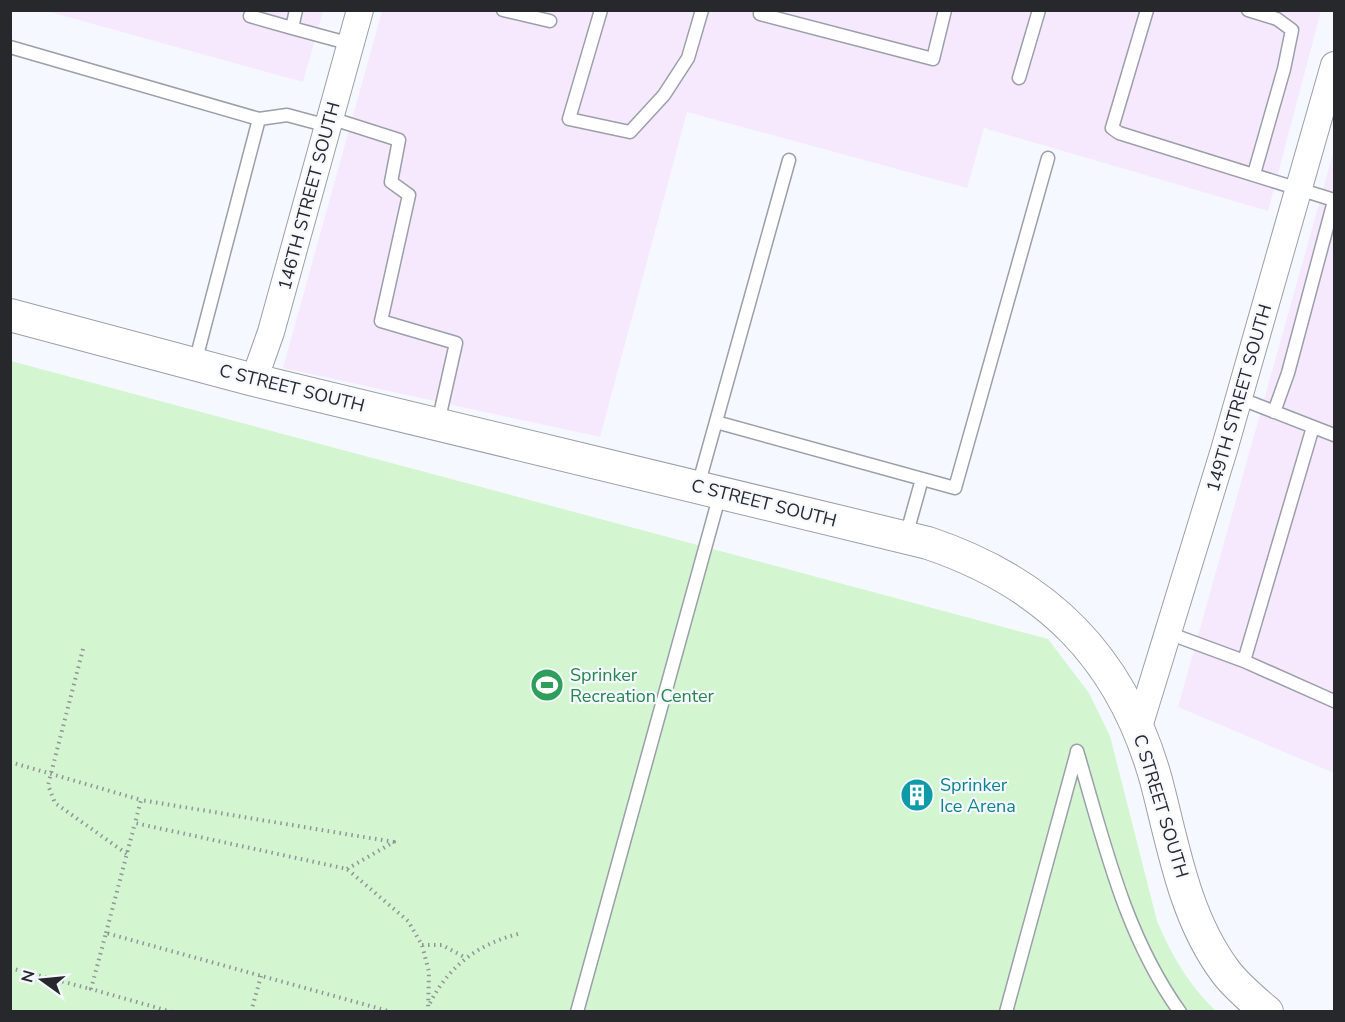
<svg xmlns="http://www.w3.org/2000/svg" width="1345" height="1022" viewBox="0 0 1345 1022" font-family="'Nunito Sans',sans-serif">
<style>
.commercial{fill:#f6e9fd}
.green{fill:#d3f6d1}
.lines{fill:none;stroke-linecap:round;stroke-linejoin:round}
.service-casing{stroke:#9a9fa9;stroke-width:15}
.minor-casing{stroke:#9a9fa9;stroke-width:28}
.tertiary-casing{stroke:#9a9fa9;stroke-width:34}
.path{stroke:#92949a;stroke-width:4;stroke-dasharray:1.5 4.5;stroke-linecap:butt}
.service{stroke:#fff;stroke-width:12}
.minor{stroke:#fff;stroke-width:26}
.tertiary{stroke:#fff;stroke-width:32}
.labels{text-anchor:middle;stroke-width:4.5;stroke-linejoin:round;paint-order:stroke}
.street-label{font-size:18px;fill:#26282c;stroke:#f5f8ff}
.leisure-label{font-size:18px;fill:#27864d;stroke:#f5f8ff;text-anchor:start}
.culture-label{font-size:18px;fill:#0d838f;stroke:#f5f8ff;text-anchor:start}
</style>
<rect width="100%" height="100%" fill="#f5f8ff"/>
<path class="commercial" d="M 46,11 L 323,11 L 303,82 Z
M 382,11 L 1321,11 L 1268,211 L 984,128 L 967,188 L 687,112 L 600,437 L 283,368 Z
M 1334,150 L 1334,773 L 1178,707 Z"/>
<path class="green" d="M 11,361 L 1048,639 L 1089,693 L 1110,736 L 1157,921 C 1171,954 1189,986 1216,1011 L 11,1012 Z"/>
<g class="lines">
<defs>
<path id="service" d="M 296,10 L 292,28 L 351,44
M 503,10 L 550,21
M 601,10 L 569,119 L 630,132 L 664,95 L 688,58 L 702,10
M 761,10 L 760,14 L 933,59 L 945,10
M 1147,10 L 1112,128 L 1119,133 L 1334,200
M 1248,10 L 1277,19 L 1292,30 L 1284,69 L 1254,174
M 250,16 L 292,28
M 10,47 L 259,119 L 287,115 L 328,126
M 1019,78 L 1039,10
M 330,118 L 399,140 L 391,182 L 409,195 L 381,321 L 456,343 L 438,423
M 195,363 L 259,119
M 1239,398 L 1334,435
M 1274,412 L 1288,373 L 1334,201
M 716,422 L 955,488 L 1048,158
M 698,486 L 789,160
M 906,536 L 922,479
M 1168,633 L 1244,661 L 1313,427
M 1244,661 L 1334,701
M 1077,751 C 1104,841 1124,934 1180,1012
M 577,1012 L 720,494
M 1006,1012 L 1077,752"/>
<path id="minor" d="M 254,380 L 271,332 L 360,10
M 1138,730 L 1224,450 L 1334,65"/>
<path id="tertiary" d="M 10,315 L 254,380 L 928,543 C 1047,583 1122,658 1156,780 C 1173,844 1184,916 1225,971 C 1236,986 1253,1000 1267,1012"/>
</defs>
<use href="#service" class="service-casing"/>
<use href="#minor" class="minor-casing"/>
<use href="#tertiary" class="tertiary-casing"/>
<path class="path" d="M 83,649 L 48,785 L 55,803 L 127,854
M 10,762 L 141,800
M 347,869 L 394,842 L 141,800 L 135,823 L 347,869 L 408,921 L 422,945 L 429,972 L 428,1012
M 106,933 L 135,823
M 422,945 L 442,945 L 466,958
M 10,968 L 91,989
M 430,1003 C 449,966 478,944 518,934
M 172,1012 L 91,989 L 106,933 L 392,1012
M 251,1012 L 261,976"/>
<use href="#service" class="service"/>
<use href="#minor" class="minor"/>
<use href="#tertiary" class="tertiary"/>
</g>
<defs>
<symbol id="stadium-disc" viewBox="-11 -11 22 22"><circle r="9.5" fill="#2e9e5b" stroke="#f5f8ff"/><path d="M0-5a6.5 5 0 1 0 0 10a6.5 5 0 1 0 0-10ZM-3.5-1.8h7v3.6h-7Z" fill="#fff"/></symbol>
<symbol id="building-disc" viewBox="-11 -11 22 22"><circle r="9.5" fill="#0f9aa8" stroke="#f5f8ff"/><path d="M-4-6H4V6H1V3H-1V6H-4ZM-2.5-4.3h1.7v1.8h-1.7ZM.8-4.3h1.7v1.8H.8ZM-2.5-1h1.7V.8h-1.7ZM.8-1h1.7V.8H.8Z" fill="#fff"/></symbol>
</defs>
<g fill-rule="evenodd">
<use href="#stadium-disc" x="528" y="666" width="38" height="38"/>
<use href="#building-disc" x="898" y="776" width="38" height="38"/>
</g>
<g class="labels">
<g class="street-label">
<text transform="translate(309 196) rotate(-75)" y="6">146TH STREET SOUTH</text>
<text transform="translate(292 388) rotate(14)" y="6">C STREET SOUTH</text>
<text transform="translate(1239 398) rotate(-74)" y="6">149TH STREET SOUTH</text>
<text transform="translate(764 503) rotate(14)" y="6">C STREET SOUTH</text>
<text transform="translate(1161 806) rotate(73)" y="6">C STREET SOUTH</text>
</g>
<g class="leisure-label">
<text x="570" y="681">Sprinker<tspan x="570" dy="21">Recreation Center</tspan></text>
</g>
<g class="culture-label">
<text x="940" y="791">Sprinker<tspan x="940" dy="21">Ice Arena</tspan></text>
</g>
</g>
<rect width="1345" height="1022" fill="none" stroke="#26282c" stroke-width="24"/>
<g transform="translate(42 980) rotate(285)" stroke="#f5f8ff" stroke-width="4.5" paint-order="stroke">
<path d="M0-4.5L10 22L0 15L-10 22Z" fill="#26282c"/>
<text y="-9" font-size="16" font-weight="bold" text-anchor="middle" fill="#26282c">N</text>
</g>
</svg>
